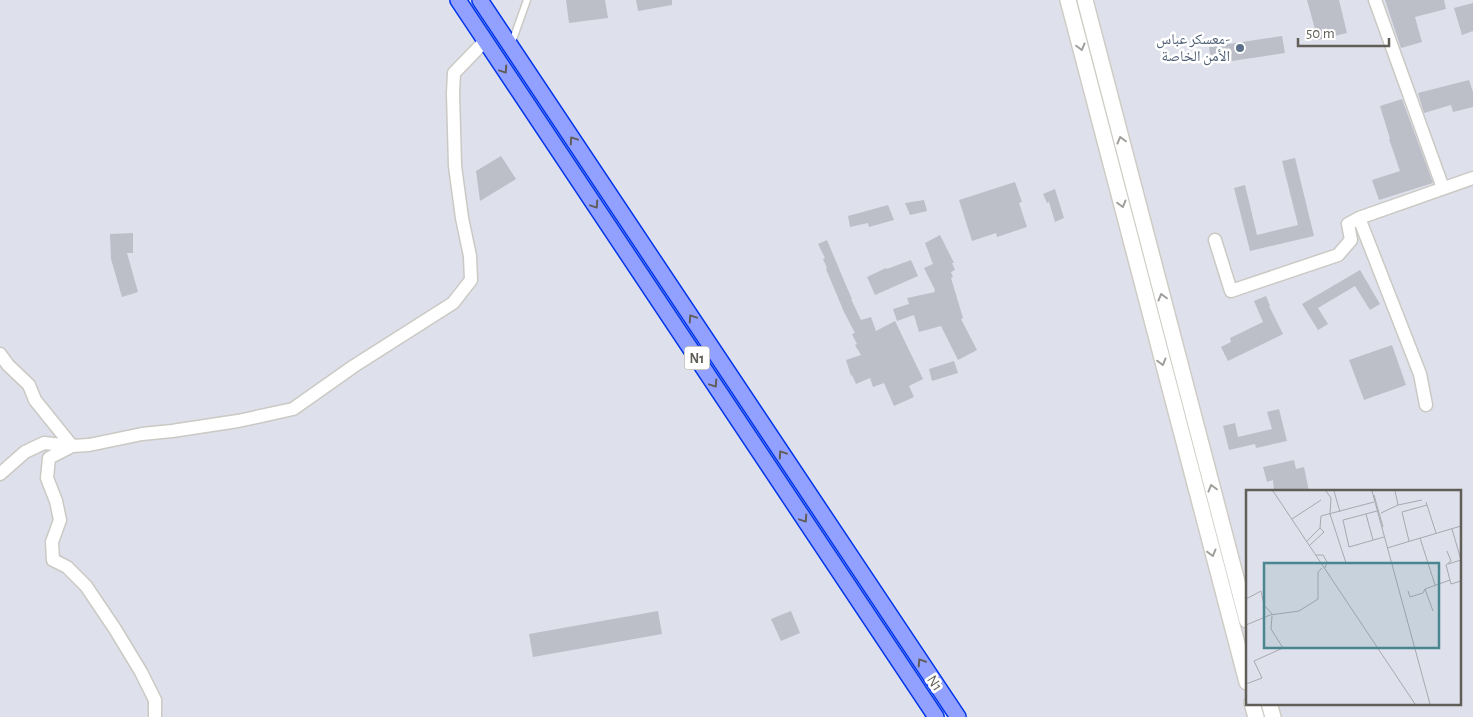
<svg xmlns="http://www.w3.org/2000/svg" width="1473" height="717" viewBox="0 0 1473 717" font-family="'Alegreya Sans','Noto Naskh Arabic',sans-serif">
<style>
.building{fill:#bcbfc7}
.lines{fill:none;stroke-linecap:round;stroke-linejoin:round}
.service-casing{stroke:#cbc9c3;stroke-width:9}
.minor-casing{stroke:#cbc9c3;stroke-width:15}
.secondary-casing{stroke:#cfccc5;stroke-width:18}
.trunk-casing{stroke:#0036eb;stroke-width:18}
.service{stroke:#fff;stroke-width:6}
.minor{stroke:#fff;stroke-width:12}
.secondary{stroke:#fff;stroke-width:15}
.trunk{stroke:#92a0ff;stroke-width:15}
.oneway{stroke:#a09e9b}
.oneway2{stroke:#615e58}
.service-dot{fill:#5c6f8a;stroke:#fff;stroke-width:2}
.labels{text-anchor:middle;stroke-width:5;stroke-linejoin:round;paint-order:stroke}
.shield{fill:#fff;stroke:#908e8a;stroke-width:1}
.shield-label{font-size:14px;font-weight:bold;fill:#615e58}
.service-label{font-size:15px;fill:#4e5e75;stroke:#fff;text-anchor:end}
.street-label{font-size:15px;fill:#615e58;stroke:#fff}
.inset-road{fill:none;stroke:#a8a8ad;stroke-width:1}
.view{fill:#49868f;fill-opacity:0.15;stroke:#49868f;stroke-width:2.5}
.inset-edge{fill:none;stroke:#615e58;stroke-width:2.5}
</style>
<rect width="100%" height="100%" fill="#dee0ec"/>
<path class="building" d="M 566,0 L 605,0 L 608,18 L 569,23 Z
M 636,0 L 672,0 L 672,5 L 638,11 Z
M 1307,0 L 1339,0 L 1347,33 L 1318,40 Z
M 1385,0 L 1444,0 L 1446,9 L 1415,17 L 1422,42 L 1401,48 Z
M 1473,3 L 1473,31 L 1462,35 L 1454,8 Z
M 1282,36 L 1285,53 L 1212,64 L 1209,47 Z
M 1469,80 L 1473,92 L 1473,107 L 1453,112 L 1451,105 L 1424,113 L 1418,93 Z
M 1402,99 L 1433,183 L 1379,200 L 1372,180 L 1400,171 L 1389,139 L 1390,139 L 1380,106 Z
M 501,156 L 516,179 L 480,201 L 476,171 Z
M 1295,158 L 1314,236 L 1250,251 L 1234,188 L 1245,185 L 1257,235 L 1298,225 L 1282,161 Z
M 1015,182 L 1022,202 L 1019,203 L 1027,227 L 997,237 L 996,233 L 972,241 L 959,200 Z
M 1055,189 L 1064,218 L 1055,222 L 1049,202 L 1047,203 L 1043,194 Z
M 924,200 L 927,211 L 910,215 L 905,203 Z
M 888,205 L 894,220 L 869,227 L 868,223 L 850,227 L 848,216 Z
M 133,233 L 133,253 L 127,253 L 138,292 L 122,297 L 111,259 L 110,234 Z
M 940,235 L 954,263 L 952,263 L 955,270 L 951,272 L 953,277 L 951,278 L 963,318 L 961,319 L 977,350 L 958,360 L 941,326 L 919,332 L 914,315 L 897,321 L 893,309 L 909,304 L 907,298 L 935,292 L 934,291 L 935,290 L 924,268 L 933,264 L 925,243 Z
M 827,240 L 848,290 L 852,299 L 851,299 L 861,320 L 871,317 L 876,331 L 895,321 L 923,379 L 909,386 L 914,397 L 894,406 L 884,383 L 873,387 L 870,378 L 856,384 L 852,375 L 851,376 L 846,360 L 861,355 L 855,345 L 857,344 L 852,334 L 855,333 L 844,312 L 826,269 L 827,268 L 823,259 L 825,258 L 818,244 Z
M 911,260 L 918,276 L 875,295 L 867,277 L 886,268 L 887,269 Z
M 1360,270 L 1380,304 L 1370,310 L 1355,286 L 1318,308 L 1328,324 L 1318,330 L 1302,304 Z
M 1266,296 L 1270,306 L 1269,306 L 1283,334 L 1228,361 L 1221,347 L 1231,342 L 1230,338 L 1263,322 L 1254,301 Z
M 1392,345 L 1406,385 L 1364,400 L 1349,360 Z
M 954,361 L 958,373 L 932,381 L 929,369 Z
M 1279,409 L 1287,441 L 1256,448 L 1255,444 L 1229,450 L 1223,426 L 1235,423 L 1238,437 L 1272,429 L 1267,412 Z
M 1294,460 L 1296,469 L 1304,467 L 1309,491 L 1274,491 L 1273,480 L 1267,482 L 1263,467 Z
M 658,611 L 662,634 L 533,657 L 529,634 Z
M 791,611 L 800,633 L 781,641 L 771,619 Z"/>
<g class="lines">
<defs>
<path id="service" d="M 511,45 L 527,0"/>
<path id="minor" d="M 1375,0 L 1443,188
M 1215,240 L 1231,291 L 1338,255 L 1351,240 L 1348,224 L 1359,218
M 0,354 L 8,365 L 29,385 L 35,400 L 72,446
M 1426,405 L 1420,374 L 1359,218 L 1473,178
M 72,446 L 49,458 L 47,478 L 56,501 L 60,520 L 52,542 L 53,560 L 67,567 L 86,586 L 115,629 L 141,672 L 155,700 L 155,717
M 0,474 L 25,452 L 44,443 L 72,446 L 89,445 L 142,434 L 172,431 L 238,421 L 293,409 L 354,366 L 453,303 L 471,280 L 470,256 L 462,218 L 455,166 L 453,93 L 454,73 L 485,41"/>
<path id="secondary" d="M 1068,0 L 1247,682
M 1085,0 L 1247,620
M 1252,703 L 1256,717
M 1269,703 L 1273,717"/>
<path id="trunk" d="M 458,0 L 936,717
M 480,0 L 958,717"/>
</defs>
<use href="#service" class="service-casing"/>
<use href="#minor" class="minor-casing"/>
<use href="#secondary" class="secondary-casing"/>
<use href="#trunk" class="trunk-casing"/>
<use href="#service" class="service"/>
<use href="#minor" class="minor"/>
<use href="#secondary" class="secondary"/>
<use href="#trunk" class="trunk"/>
</g>
<defs><path id="oneway-chevron" d="M-2-3.5L2.5 0L-2 3.5" fill="none" stroke-width="1.6" stroke-linecap="round" stroke-linejoin="round" transform="scale(1.25)"/></defs>
<g class="oneway">
<use href="#oneway-chevron" transform="translate(1081 47) rotate(75)"/>
<use href="#oneway-chevron" transform="translate(1121 140) rotate(-105)"/>
<use href="#oneway-chevron" transform="translate(1122 204) rotate(75)"/>
<use href="#oneway-chevron" transform="translate(1162 297) rotate(-105)"/>
<use href="#oneway-chevron" transform="translate(1162 362) rotate(75)"/>
<use href="#oneway-chevron" transform="translate(1212 488) rotate(-105)"/>
<use href="#oneway-chevron" transform="translate(1212 553) rotate(75)"/>
</g>
<g class="oneway2">
<use href="#oneway-chevron" transform="translate(504 70) rotate(56)"/>
<use href="#oneway-chevron" transform="translate(573 140) rotate(-124)"/>
<use href="#oneway-chevron" transform="translate(595 205) rotate(56)"/>
<use href="#oneway-chevron" transform="translate(692 318) rotate(-124)"/>
<use href="#oneway-chevron" transform="translate(714 384) rotate(56)"/>
<use href="#oneway-chevron" transform="translate(782 454) rotate(-124)"/>
<use href="#oneway-chevron" transform="translate(804 519) rotate(56)"/>
<use href="#oneway-chevron" transform="translate(921 662) rotate(-123)"/>
</g>
<circle class="service-dot" cx="1240" cy="48" r="5"/>
<g class="labels">
<rect class="shield" x="684.5" y="346.5" width="25" height="23" rx="4"/>
<g class="shield-label">
<text x="697" y="363">N1</text>
</g>
<g class="service-label">
<text x="1230" y="44">معسكر عباس-<tspan x="1230" dy="17">الأمن الخاصة</tspan></text>
</g>
<g class="street-label">
<text transform="translate(935 683) rotate(57)" y="5">N1</text>
</g>
</g>
<g transform="translate(1246 490)">
<rect width="215" height="215" fill="#dee0ec"/>
<path class="inset-road" d="M 27,1 L 169,214M 80,1 L 85,8 L 84,24 L 100,73M 88,1 L 94,22M 126,1 L 184,214M 128,5 L 137,37M 180,12 L 190,43M 152,15 L 176,10M 131,21 L 97,30 L 103,57 L 138,47M 135,23 L 152,15 L 149,1M 120,24 L 127,50M 46,29 L 75,10M 174,48 L 189,95M 61,51 L 74,38 L 75,26 L 128,12M 163,51 L 156,22 L 181,15M 64,55 L 78,42 L 74,38M 141,58 L 215,36M 201,61 L 205,71 L 200,75 L 205,94 L 215,91M 70,65 L 77,65 L 81,72 L 79,78M 202,74 L 215,70 L 206,39M 162,101 L 164,107 L 177,103 L 179,99M 0,109 L 15,101 L 18,115 L 27,125M 187,121 L 179,99 L 204,90M 0,135 L 24,125 L 53,121 L 72,109 L 72,82 L 76,78M 0,194 L 16,188 L 8,171 L 37,158 L 25,139 L 26,126"/>
<path class="view" d="M 18,73 L 193,73 L 193,158 L 18,158 Z"/>
<rect width="215" height="215" class="inset-edge"/>
</g>
<path d="M1298 38v8h91v-8" fill="none" stroke="#615e58" stroke-width="2.5"/>
<text x="1306" y="38" font-size="15" fill="#615e58" stroke="#ffffff" stroke-width="4" paint-order="stroke">50 m</text>
</svg>
